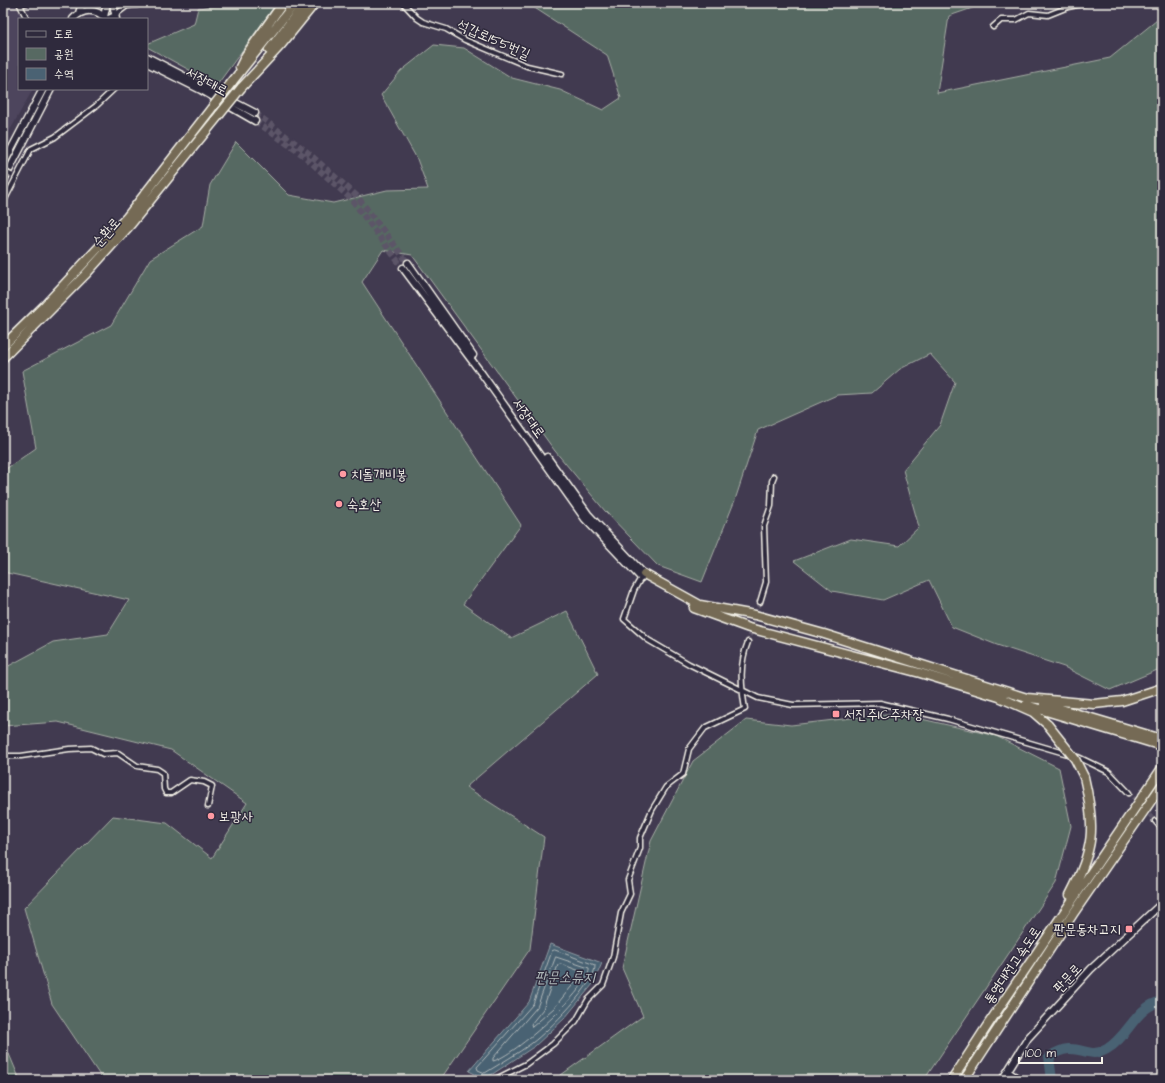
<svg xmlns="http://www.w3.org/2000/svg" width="1165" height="1083" viewBox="0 0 1165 1083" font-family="'Architects Daughter','Poor Story',sans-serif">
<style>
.built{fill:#4d455d}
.green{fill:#576962;stroke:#a6ada5}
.water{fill:#4a6273;stroke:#8e9ba2}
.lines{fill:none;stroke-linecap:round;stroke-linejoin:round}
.shore{stroke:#b0b8b9;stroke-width:1}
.river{stroke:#4a6273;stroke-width:10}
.street-tunnel{stroke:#5c5567;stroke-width:4;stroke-dasharray:4 2;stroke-linecap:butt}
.secondary-tunnel{stroke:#5c5567;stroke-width:6;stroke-dasharray:6 3;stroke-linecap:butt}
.street-casing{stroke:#f4f1e8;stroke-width:7}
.secondary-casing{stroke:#f4f1e8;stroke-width:9}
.highway-casing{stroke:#f4f1e8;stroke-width:11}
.street{stroke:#2f2a3d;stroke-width:4}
.secondary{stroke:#2f2a3d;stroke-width:6}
.highway{stroke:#746b55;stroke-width:8}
.street-bridge-casing{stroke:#f4f1e8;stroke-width:7;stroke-linecap:butt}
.highway-bridge-casing{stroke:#f4f1e8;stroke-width:11;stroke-linecap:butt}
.street-bridge{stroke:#2f2a3d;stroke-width:4}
.highway-bridge{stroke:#746b55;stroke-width:8}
.poi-dot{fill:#ff9aa2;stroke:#2f2a3d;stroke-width:1.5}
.labels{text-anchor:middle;stroke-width:3;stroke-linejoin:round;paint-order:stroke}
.street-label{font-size:14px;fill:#f4f1e8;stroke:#2f2a3d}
.poi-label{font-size:14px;fill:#f4f1e8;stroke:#2f2a3d;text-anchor:start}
.water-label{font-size:15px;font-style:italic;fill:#b0b8b9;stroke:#2f2a3d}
</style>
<rect width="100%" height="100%" fill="#413a50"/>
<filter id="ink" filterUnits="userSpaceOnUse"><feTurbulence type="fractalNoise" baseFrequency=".025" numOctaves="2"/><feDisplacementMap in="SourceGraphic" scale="8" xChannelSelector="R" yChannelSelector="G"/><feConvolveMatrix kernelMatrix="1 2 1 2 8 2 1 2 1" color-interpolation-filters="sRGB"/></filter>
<g filter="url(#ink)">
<path class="built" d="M 3,3 L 12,3 L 25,19 L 19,19 L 19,89 L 33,89 L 3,143 Z"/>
<path class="green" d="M 238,3 L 277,3 L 217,85 L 147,47 L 147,44 L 194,24 L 198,8 Z
M 527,3 L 987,3 L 949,16 L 937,93 L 1110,58 L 1162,16 L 1162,668 L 1110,690 L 1064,667 L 997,645 L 952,627 L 929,580 L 883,600 L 832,591 L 794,561 L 851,539 L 899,546 L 919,527 L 903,470 L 940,425 L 955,382 L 930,354 L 900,369 L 872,393 L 837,395 L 758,430 L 735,500 L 702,582 L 658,566 L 605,511 L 555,451 L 412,255 L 383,250 L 362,282 L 521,525 L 463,604 L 511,638 L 567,611 L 598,674 L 466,787 L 544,837 L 530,949 L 440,1080 L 103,1080 L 52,1004 L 24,908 L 113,816 L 167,823 L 212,858 L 247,803 L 171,750 L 58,722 L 3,726 L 3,669 L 53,642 L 108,634 L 129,600 L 3,572 L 3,471 L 36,448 L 22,371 L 111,325 L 150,259 L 203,226 L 210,185 L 236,142 L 289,195 L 333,203 L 387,190 L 428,189 L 417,159 L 381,95 L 401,71 L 434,45 L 464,48 L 512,78 L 560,90 L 603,110 L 621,98 L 607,55 Z
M 895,713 L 996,736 L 1059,768 L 1071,826 L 1056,883 L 924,1080 L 554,1080 L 643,1016 L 622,968 L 651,841 L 693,761 L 746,720 L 791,725 Z
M 3,1052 L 9,1054 L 20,1080 L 3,1080 Z"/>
<path class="water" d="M 550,944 L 602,963 L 593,984 L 565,1018 L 535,1046 L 485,1079 L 469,1071 L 529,1002 Z"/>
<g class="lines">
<path class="shore" d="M 555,950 L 595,965 C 597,983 547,1032 532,1043 C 517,1054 501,1063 485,1073 L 478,1070 L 477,1067 L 533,1004 L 552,951 Z
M 556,957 L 589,968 C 592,987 513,1057 493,1061 L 493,1058 L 537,1007 Z
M 561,964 L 580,971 L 580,976 L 554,1008 L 532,1027 L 531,1024 L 543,1009 L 558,965 Z"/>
<path class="river" d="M 1052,1080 L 1049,1057 C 1077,1037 1086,1062 1107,1049 C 1129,1036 1135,1007 1162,1001"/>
<path class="street-tunnel" d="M 748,642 L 760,602
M 1129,793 L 1155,821"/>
<path class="secondary-tunnel" d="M 255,113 L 306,151 L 357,196 L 408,263
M 255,121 L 303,155 L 352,200 L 403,268"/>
<defs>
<path id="street" d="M 27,3 L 20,5 L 27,19
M 403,3 L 417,18 L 423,22 L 446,29 L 465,40 L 527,66 L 562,74
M 115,15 L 127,6 L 137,5
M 106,19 L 115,15 L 112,19
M 993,27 L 1001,20 L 1016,20 L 1029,13 L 1048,15 L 1068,7 L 1086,3
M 3,203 L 31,149 L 55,137 L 96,106 L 114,89
M 642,576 L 634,590 L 624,619 L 648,640 L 689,664 L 758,698 L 793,705 L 880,703 L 948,719 L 1078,757 L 1109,772 L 1129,793
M 760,602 L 766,582 L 764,526 L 771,506 L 772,481 L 774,476
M 3,756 L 21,756 L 69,749 L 91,748 L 103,754 L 118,753 L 137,766 L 157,769 L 163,773 L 164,789 L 166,793 L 171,793 L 190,780 L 204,782 L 212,786 L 208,806
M 1155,821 L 1162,829
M 1008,1071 L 1022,1080
M 494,1080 L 526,1064 L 553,1044 L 576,1021 L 588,1000 L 603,985 L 613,957 L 621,913 L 630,894 L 628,880 L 640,848 L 640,838 L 652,810 L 666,787 L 683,774 L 689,749 L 705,728 L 745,709 C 741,685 739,664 748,642"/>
<path id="secondary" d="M 113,3 L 116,19
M 79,13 L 82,3
M 104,17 L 107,3
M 73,19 C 83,8 96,8 106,19
M 147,57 L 255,113
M 147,63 L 201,90 L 255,121
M 3,165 L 43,89
M 3,182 L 51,89
M 408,263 L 473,355
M 403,268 L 482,374 L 585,519 L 641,578
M 547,457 L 588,514 L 644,574
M 1002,1080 L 1028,1038 L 1091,969 L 1162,903"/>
<path id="highway" d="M 269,50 L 305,3
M 240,67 L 246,55 L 283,3
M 232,82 L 295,3
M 241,88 L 281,45 L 315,3
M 3,346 L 45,305 L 127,217 L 211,109
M 3,358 L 85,275 L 131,224 L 220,114
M 644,574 L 700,605 L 755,615 L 824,634 L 1027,698 L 1094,704 L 1122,701 L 1162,688
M 694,608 L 749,628 L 920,673 L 999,697 L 1033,712 L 1048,725
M 1044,704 L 1162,739
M 1026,705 L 1162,746
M 1070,895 C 1094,849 1096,828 1084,777
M 952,1080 L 989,1023 L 1162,768
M 964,1080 L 1073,914 L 1162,785"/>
</defs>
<use href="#street" class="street-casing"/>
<use href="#secondary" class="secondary-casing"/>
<use href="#highway" class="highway-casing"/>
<use href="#street" class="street"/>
<use href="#secondary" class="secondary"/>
<use href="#highway" class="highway"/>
<defs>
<path id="street-bridge" d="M 3,171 L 11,175"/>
<path id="highway-bridge" d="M 211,109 L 232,82
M 220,114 L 241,88
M 1048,725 L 1075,759 L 1084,777"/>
</defs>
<use href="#street-bridge" class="street-bridge-casing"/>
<use href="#highway-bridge" class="highway-bridge-casing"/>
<use href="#street-bridge" class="street-bridge"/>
<use href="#highway-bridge" class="highway-bridge"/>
</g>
</g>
<g class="poi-dot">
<circle cx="343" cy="474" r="4"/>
<circle cx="339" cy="504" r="4"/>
<rect x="832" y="710" width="8" height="8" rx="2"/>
<circle cx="211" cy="816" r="4"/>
<rect x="1125" y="925" width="8" height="8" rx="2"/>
</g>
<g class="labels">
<g class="street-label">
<text transform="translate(494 39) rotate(24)" y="5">석갑로155번길</text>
<text transform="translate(207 81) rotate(28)" y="5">서장대로</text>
<text transform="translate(106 232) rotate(-49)" y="5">순환로</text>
<text transform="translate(529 418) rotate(54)" y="5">서장대로</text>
<text transform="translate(1012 965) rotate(-56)" y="5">통영대전고속도로</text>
<text transform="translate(1067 978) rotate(-47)" y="5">판문로</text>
</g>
<g class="poi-label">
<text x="351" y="479">치돌개비봉</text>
<text x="347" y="509">숙호산</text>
<text x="844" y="719">서진주IC주차장</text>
<text x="219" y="821">보광사</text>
<text x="1121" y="934" text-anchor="end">판문동차고지</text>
</g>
<g class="water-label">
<text x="565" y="982">판문소류지</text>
</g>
</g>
<rect width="1165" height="1083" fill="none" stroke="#2f2a3d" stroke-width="16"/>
<rect x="8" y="8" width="1149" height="1067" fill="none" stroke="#f4f1e8" stroke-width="1.5" filter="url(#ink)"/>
<rect x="18" y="18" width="130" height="72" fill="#2f2a3d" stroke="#7e7a81"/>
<rect x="26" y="31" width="20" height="6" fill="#2f2a3d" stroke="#7e7a81"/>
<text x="54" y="38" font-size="12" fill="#f4f1e8">도로</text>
<rect x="26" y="48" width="20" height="12" fill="#576962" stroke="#7e7a81"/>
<text x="54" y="58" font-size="12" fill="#f4f1e8">공원</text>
<rect x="26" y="68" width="20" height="12" fill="#4a6273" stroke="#7e7a81"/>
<text x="54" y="78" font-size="12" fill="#f4f1e8">수역</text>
<path d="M1019 1057v6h83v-6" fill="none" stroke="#f4f1e8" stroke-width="2"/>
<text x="1025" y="1057" font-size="12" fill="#f4f1e8" stroke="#2f2a3d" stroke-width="3" paint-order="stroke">100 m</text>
</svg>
